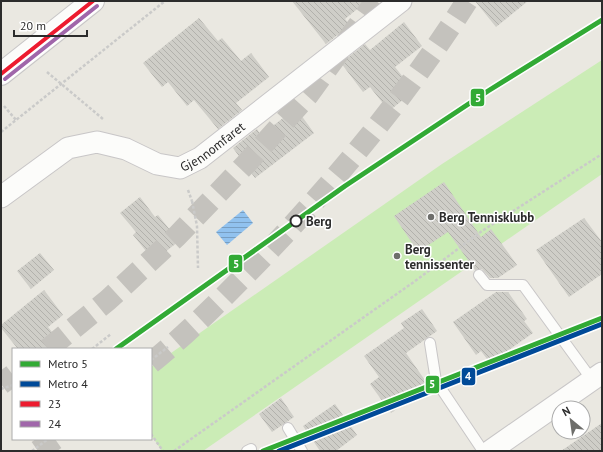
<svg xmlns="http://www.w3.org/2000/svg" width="603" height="452" viewBox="0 0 603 452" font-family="'PT Sans',sans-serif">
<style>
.pitch{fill:#cbecb6}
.water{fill:url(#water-rules)}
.building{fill:url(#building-back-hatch)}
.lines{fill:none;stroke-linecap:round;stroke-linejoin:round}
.highway-tunnel{stroke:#c4c2bd;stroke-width:22;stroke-dasharray:22 11;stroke-linecap:butt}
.lane-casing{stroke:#c8c6c7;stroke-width:12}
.street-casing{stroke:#c8c6c7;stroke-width:23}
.secondary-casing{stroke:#c8c6c7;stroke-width:24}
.path{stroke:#cacac9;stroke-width:2.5;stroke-dasharray:3 2;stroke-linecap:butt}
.lane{stroke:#fcfcfa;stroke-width:10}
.street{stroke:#fcfcfa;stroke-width:21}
.secondary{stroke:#fcfcfa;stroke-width:22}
.path-bridge{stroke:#cacac9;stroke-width:2.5;stroke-dasharray:3 2;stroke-linecap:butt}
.bus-1-casing{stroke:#fff;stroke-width:7}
.bus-2-casing{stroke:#fff;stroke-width:7}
.bus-1{stroke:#ed1b2f;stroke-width:4}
.bus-2{stroke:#a066aa;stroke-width:4}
.metro-1-casing{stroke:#fff;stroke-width:8}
.metro-2-casing{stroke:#fff;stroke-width:8}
.metro-1{stroke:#32aa35;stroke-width:5}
.metro-2{stroke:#004a98;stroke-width:5}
.poi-dot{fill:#6e6e6b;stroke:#fff;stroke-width:1.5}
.stop-dot{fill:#fff;stroke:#2c2c2c;stroke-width:2}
.labels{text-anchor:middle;stroke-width:3;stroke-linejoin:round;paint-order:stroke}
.street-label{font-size:13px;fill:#2c2c2c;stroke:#fff}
.poi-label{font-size:13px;font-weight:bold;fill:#2c2c2c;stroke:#fff;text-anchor:start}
.stop-label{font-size:13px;font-weight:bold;fill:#2c2c2c;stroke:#fff;text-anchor:start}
.line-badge{stroke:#fff;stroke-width:1.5}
.badge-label{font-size:11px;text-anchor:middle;font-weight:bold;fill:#fff}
</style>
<defs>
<pattern id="water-rules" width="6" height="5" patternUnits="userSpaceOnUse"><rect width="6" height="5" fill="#91c2ef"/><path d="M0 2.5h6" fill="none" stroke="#779ec2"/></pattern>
<pattern id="building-back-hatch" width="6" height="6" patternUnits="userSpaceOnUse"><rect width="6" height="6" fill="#cfcec8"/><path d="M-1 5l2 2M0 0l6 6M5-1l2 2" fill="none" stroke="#b2b1ac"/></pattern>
</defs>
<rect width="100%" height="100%" fill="#eae8e1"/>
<path class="pitch" d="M 602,60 L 602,174 L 203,451 L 162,451 L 151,435 L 151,367 L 442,164 Z"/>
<path class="water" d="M 243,210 L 253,223 L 227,245 L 216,232 Z"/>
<path class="building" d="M 292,1 L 367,1 L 345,19 L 350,25 L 326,44 Z
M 475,1 L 528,1 L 496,27 Z
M 199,18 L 218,41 L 222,38 L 241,61 L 251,53 L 269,77 L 236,103 L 242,110 L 218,129 L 194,100 L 187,106 L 168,82 L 162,87 L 143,63 Z
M 404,22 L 422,46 L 395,67 L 414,91 L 389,111 L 370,87 L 363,92 L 341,63 L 365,44 L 370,50 Z
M 296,108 L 314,133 L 255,178 L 233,148 L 257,129 L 260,134 L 264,130 L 265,132 Z
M 444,182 L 481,237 L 491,229 L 517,265 L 498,278 L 490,278 L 482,269 L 475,270 L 448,232 L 418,252 L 394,216 Z
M 140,197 L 155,217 L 158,215 L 179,241 L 154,261 L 133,235 L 136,232 L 120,213 Z
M 584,218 L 602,242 L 602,274 L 569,297 L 536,250 Z
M 40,253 L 54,270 L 31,289 L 17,271 Z
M 44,290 L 63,315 L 48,327 L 52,332 L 47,336 L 57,349 L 18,349 L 1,328 L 1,325 Z
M 496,292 L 508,292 L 527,319 L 524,321 L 533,333 L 490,363 L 481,351 L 476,355 L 453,322 Z
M 422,309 L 437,331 L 406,353 L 429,386 L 391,413 L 370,384 L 379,377 L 364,356 L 404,328 L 401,323 Z
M 281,398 L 294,417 L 272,432 L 259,414 Z
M 335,404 L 357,435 L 336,451 L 320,451 L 303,426 Z
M 602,423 L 602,451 L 561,451 Z"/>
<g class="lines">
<path class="highway-tunnel" d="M 48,349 L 108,300 L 177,236 L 245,165 L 308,95 L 376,1
M 151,363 C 189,332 225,296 259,261 C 336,181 407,95 467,1
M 1,384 L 13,375
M 38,451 L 55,439"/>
<defs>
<path id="lane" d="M 479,275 L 487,285 L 523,285 L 592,380
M 430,343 L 436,381 L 483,451
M 288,428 L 302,451
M 247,451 L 251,449"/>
<g id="street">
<path id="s1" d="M 1,197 L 68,148 L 97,142 L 126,149 L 157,164 L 180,168 L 200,158 L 401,1"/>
<path d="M 490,451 L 602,373"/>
</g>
<path id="secondary" d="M 1,74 L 93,1"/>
</defs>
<use href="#lane" class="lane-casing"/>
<use href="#street" class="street-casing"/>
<use href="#secondary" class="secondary-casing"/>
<path class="path" d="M 47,72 L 103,119
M 4,106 L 16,120
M 1,132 L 165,1
M 188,190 L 192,201
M 92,349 L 111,334
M 151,360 L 168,347
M 1,389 L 13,385
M 151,434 L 163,451
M 32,451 L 48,439
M 174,451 L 418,279 L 482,231 L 602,154"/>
<use href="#lane" class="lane"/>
<use href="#street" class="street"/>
<use href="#secondary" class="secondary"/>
<path class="path-bridge" d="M 192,201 L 197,226 L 198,268"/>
<defs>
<path id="bus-1" d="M 1,74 L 93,1"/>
<path id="bus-2" d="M 5,79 L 97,6"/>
</defs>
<use href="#bus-1" class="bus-1-casing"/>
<use href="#bus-2" class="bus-2-casing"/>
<use href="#bus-1" class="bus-1"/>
<use href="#bus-2" class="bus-2"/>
<defs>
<path id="metro-1" d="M 116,349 L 345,186 L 488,91 L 602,20
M 263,451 L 602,318"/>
<path id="metro-2" d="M 279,451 L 602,324"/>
</defs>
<use href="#metro-1" class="metro-1-casing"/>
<use href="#metro-2" class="metro-2-casing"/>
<use href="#metro-1" class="metro-1"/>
<use href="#metro-2" class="metro-2"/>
</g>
<g class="poi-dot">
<circle cx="431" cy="217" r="4"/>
<circle cx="397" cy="256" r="4"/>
</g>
<circle class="stop-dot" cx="296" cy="221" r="5.5"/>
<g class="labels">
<g class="street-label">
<text dy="5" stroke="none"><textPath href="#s1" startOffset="239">Gjennomfaret</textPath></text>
</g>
<g class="poi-label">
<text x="439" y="222">Berg Tennisklubb</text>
<text x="405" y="254">Berg<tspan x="405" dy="15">tennissenter</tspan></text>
</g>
<g class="stop-label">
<text x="306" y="226">Berg</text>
</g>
</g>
<g class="line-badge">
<rect x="470" y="88" width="15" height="19" rx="4" fill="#32aa35"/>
<rect x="228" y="254" width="15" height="19" rx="4" fill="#32aa35"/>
<rect x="461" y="367" width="15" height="19" rx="4" fill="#004a98"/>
<rect x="425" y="375" width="15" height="19" rx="4" fill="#32aa35"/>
</g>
<g class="badge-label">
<text x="478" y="102">5</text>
<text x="236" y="268">5</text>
<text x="468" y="380">4</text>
<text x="432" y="388">5</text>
</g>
<rect width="603" height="452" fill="none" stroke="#2c2c2c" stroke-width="4"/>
<rect x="12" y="348" width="140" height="92" fill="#ffffff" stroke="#ababab"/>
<rect x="20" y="361" width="20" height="6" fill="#32aa35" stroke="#ababab"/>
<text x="48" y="368" font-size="12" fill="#2c2c2c">Metro 5</text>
<rect x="20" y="381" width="20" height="6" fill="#004a98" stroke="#ababab"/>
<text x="48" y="388" font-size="12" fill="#2c2c2c">Metro 4</text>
<rect x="20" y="401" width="20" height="6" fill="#ed1b2f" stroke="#ababab"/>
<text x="48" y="408" font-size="12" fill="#2c2c2c">23</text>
<rect x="20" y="421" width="20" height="6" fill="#a066aa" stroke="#ababab"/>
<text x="48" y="428" font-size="12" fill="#2c2c2c">24</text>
<g transform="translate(571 420) rotate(331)"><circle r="19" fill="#ffffff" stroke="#ababab"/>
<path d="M0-3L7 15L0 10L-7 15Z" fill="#6e6e6b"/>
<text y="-6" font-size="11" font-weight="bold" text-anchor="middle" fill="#2c2c2c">N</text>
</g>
<path d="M14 30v6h73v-6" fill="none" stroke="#2c2c2c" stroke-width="2"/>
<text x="20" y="30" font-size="12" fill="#2c2c2c" stroke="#ffffff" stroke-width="3" paint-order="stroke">20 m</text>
</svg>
